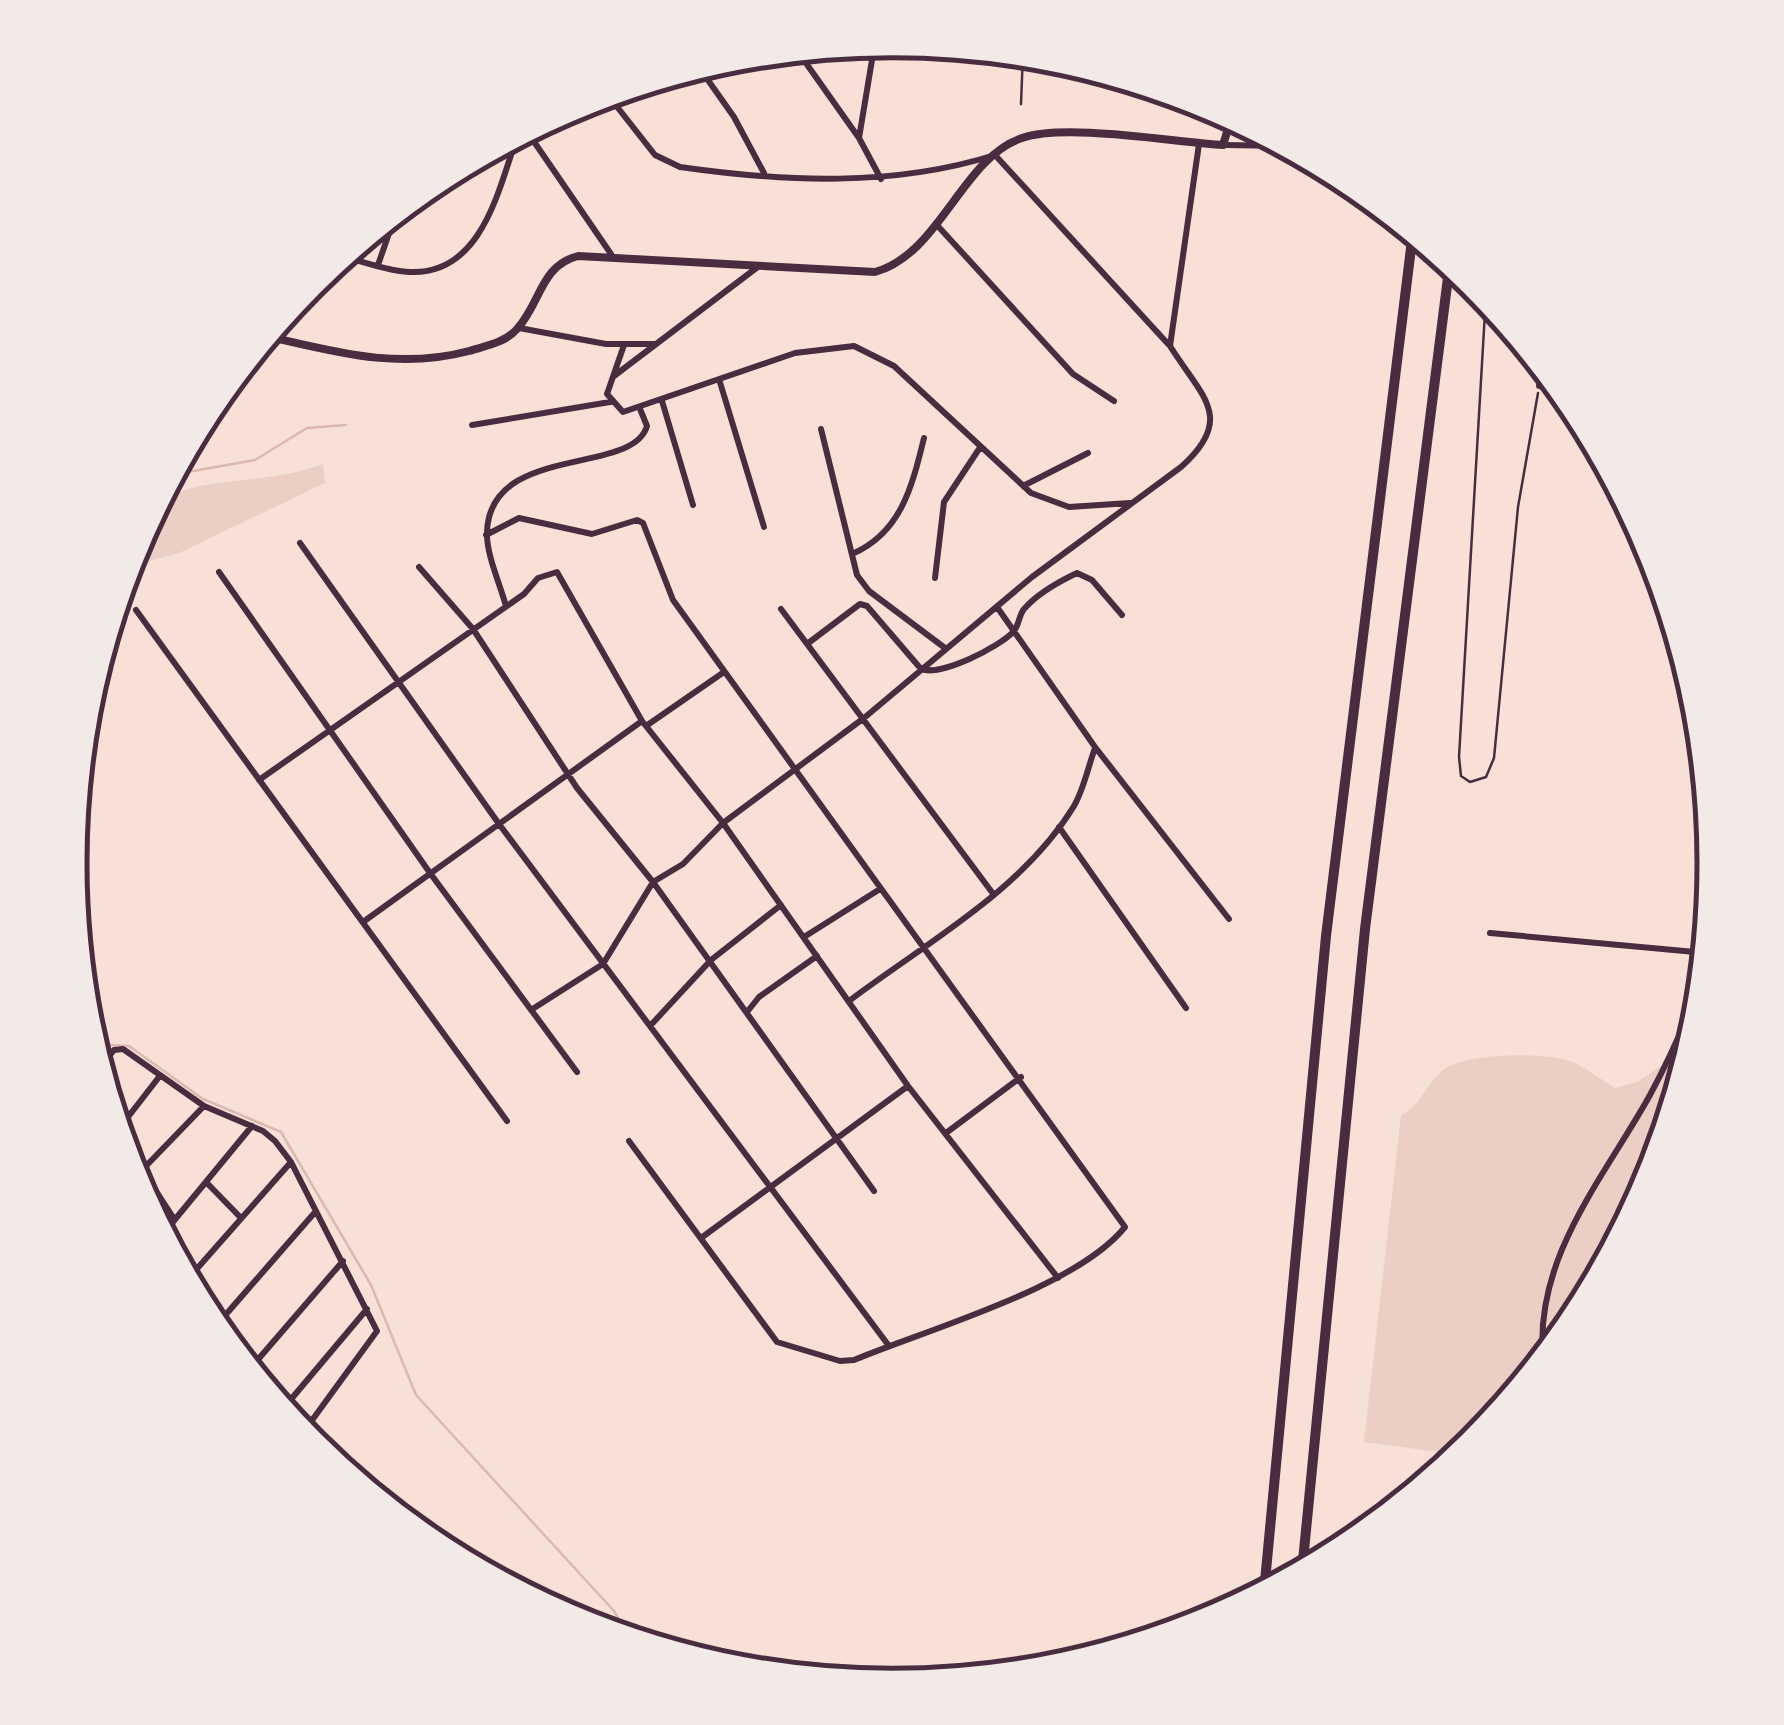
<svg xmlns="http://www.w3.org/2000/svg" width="1784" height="1725" viewBox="0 0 1784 1725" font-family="'Titillium Web',sans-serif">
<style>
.green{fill:#ebcfc5}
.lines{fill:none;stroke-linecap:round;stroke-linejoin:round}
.stream{stroke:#dcb8b0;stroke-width:2.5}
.path{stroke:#4a2c40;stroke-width:2.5}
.service{stroke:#4a2c40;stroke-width:2.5}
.minor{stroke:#4a2c40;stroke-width:6}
.tertiary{stroke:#4a2c40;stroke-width:8}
.motorway{stroke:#4a2c40;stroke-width:10}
.rim{fill:none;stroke:#4a2c40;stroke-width:5}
</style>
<rect width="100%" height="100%" fill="#f7e1d7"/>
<path class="green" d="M 323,464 L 325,483 L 179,553 L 138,564 C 127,580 128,595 113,610 L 132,547 L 160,496 C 177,496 188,487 205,485 C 248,478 281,479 323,464 Z
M 1692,1045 L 1652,1178 L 1576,1320 L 1473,1444 L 1461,1455 L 1364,1442 L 1401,1115 C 1422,1105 1425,1085 1443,1070 C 1463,1053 1542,1052 1567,1060 C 1583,1065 1600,1079 1615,1088 L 1637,1082 Z"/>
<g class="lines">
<path class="stream" d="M 171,475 L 255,460 L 307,428 L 346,425
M 92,1044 L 129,1046 L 203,1099 L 281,1132 L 371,1285 L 416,1395 L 614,1611 L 630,1638"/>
<path class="path" d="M 1486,295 L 1459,757 L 1461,776 L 1470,782 L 1486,777 L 1494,758 L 1518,507 L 1538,393"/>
<path class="service" d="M 1021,104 L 1023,53"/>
<path class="minor" d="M 796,49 L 859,138 L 881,179
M 698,66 L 734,117 L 764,173
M 607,94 L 655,155 L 680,167 C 785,182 893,187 995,155 L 1169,345
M 526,130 L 611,254
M 859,138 L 875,42
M 1223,145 L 1287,146
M 936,224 L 1073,374 L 1114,401
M 340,256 C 363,261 387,271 410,272 C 483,275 499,187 518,134
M 378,265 L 397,210
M 519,328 L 606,344 L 656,344
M 624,345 L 607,394 L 623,412 L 795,353 L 854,346 L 894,366 L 1031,493 L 1069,507 L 1130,503
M 1542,365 L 1539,386 L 1563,389
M 614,376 L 759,266
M 719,379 L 764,527
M 662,401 L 693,505
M 472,425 L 610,402
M 821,429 L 857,575 L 869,591 L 945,648
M 1023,486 L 1088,453
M 486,535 L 519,518 L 592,534 L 637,520 L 643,523 L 673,600 L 1125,1227 C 1076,1288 928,1329 854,1360 L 840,1361 L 777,1342 L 629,1141
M 300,543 L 499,824 L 889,1346
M 852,554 C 901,533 912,487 924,438
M 419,567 L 473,629 L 577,788 L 653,882 L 874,1191
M 219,572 L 430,873 L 577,1072
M 935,578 L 944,502 L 979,449
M 506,606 C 500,584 486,554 487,532 C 490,443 633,476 647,426 L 640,409
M 997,607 L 1095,747 L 1229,919
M 781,609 L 994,895
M 136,610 L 507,1121
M 807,644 L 860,604 L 867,606 L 921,669 C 940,677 1000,647 1014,631 C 1019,625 1019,615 1024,609 C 1038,593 1058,582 1077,573 L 1092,580 L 1122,615
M 646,726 L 724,672
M 259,780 L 524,594 L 538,578 L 557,572 L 642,721 L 723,823 L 908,1086 L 1058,1278
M 1059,827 L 1186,1008
M 363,922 L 642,721
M 1490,933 L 1706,953
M 804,937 L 880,889
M 849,1001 C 927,942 1022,891 1074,806 C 1084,789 1088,767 1095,748
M 531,1010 L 603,964 L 653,882 L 683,864 L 723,823 L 864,718 L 1032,577 L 1181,467 C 1236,418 1202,397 1170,346 L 1199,144
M 747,1012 L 759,997 L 817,956
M 650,1026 L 711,960 L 781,905
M 99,1068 L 114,1050 L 123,1049 L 204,1106 L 263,1131 L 275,1141 L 291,1162 L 377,1331 L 302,1434
M 118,1130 L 159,1077
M 946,1133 L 1021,1077
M 206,1182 L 241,1218
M 174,1219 L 150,1182 L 146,1166 L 204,1106
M 163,1234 L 252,1126
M 701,1238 L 908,1086
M 187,1280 L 291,1162
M 215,1327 L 316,1211
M 1543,1359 C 1534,1257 1604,1178 1650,1095 C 1672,1054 1691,1012 1704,968
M 249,1370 L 343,1261
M 282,1410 L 367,1309"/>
<path class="tertiary" d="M 266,336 C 336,352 398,370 469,351 C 485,346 505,343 517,329 C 541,303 540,266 578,256 L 875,272 C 940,254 962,158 1022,138 C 1066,123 1173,142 1223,145 L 1232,116"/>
<path class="motorway" d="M 1302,1571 L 1365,929 L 1450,262
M 1264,1592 L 1326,936 L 1413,232"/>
</g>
<path d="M0 0H1784V1725H0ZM87 863a805 805 0 1 1 1610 0a805 805 0 1 1-1610 0Z" fill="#f1eae7" fill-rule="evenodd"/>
<path class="rim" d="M87 863a805 805 0 1 1 1610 0a805 805 0 1 1-1610 0Z"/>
</svg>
